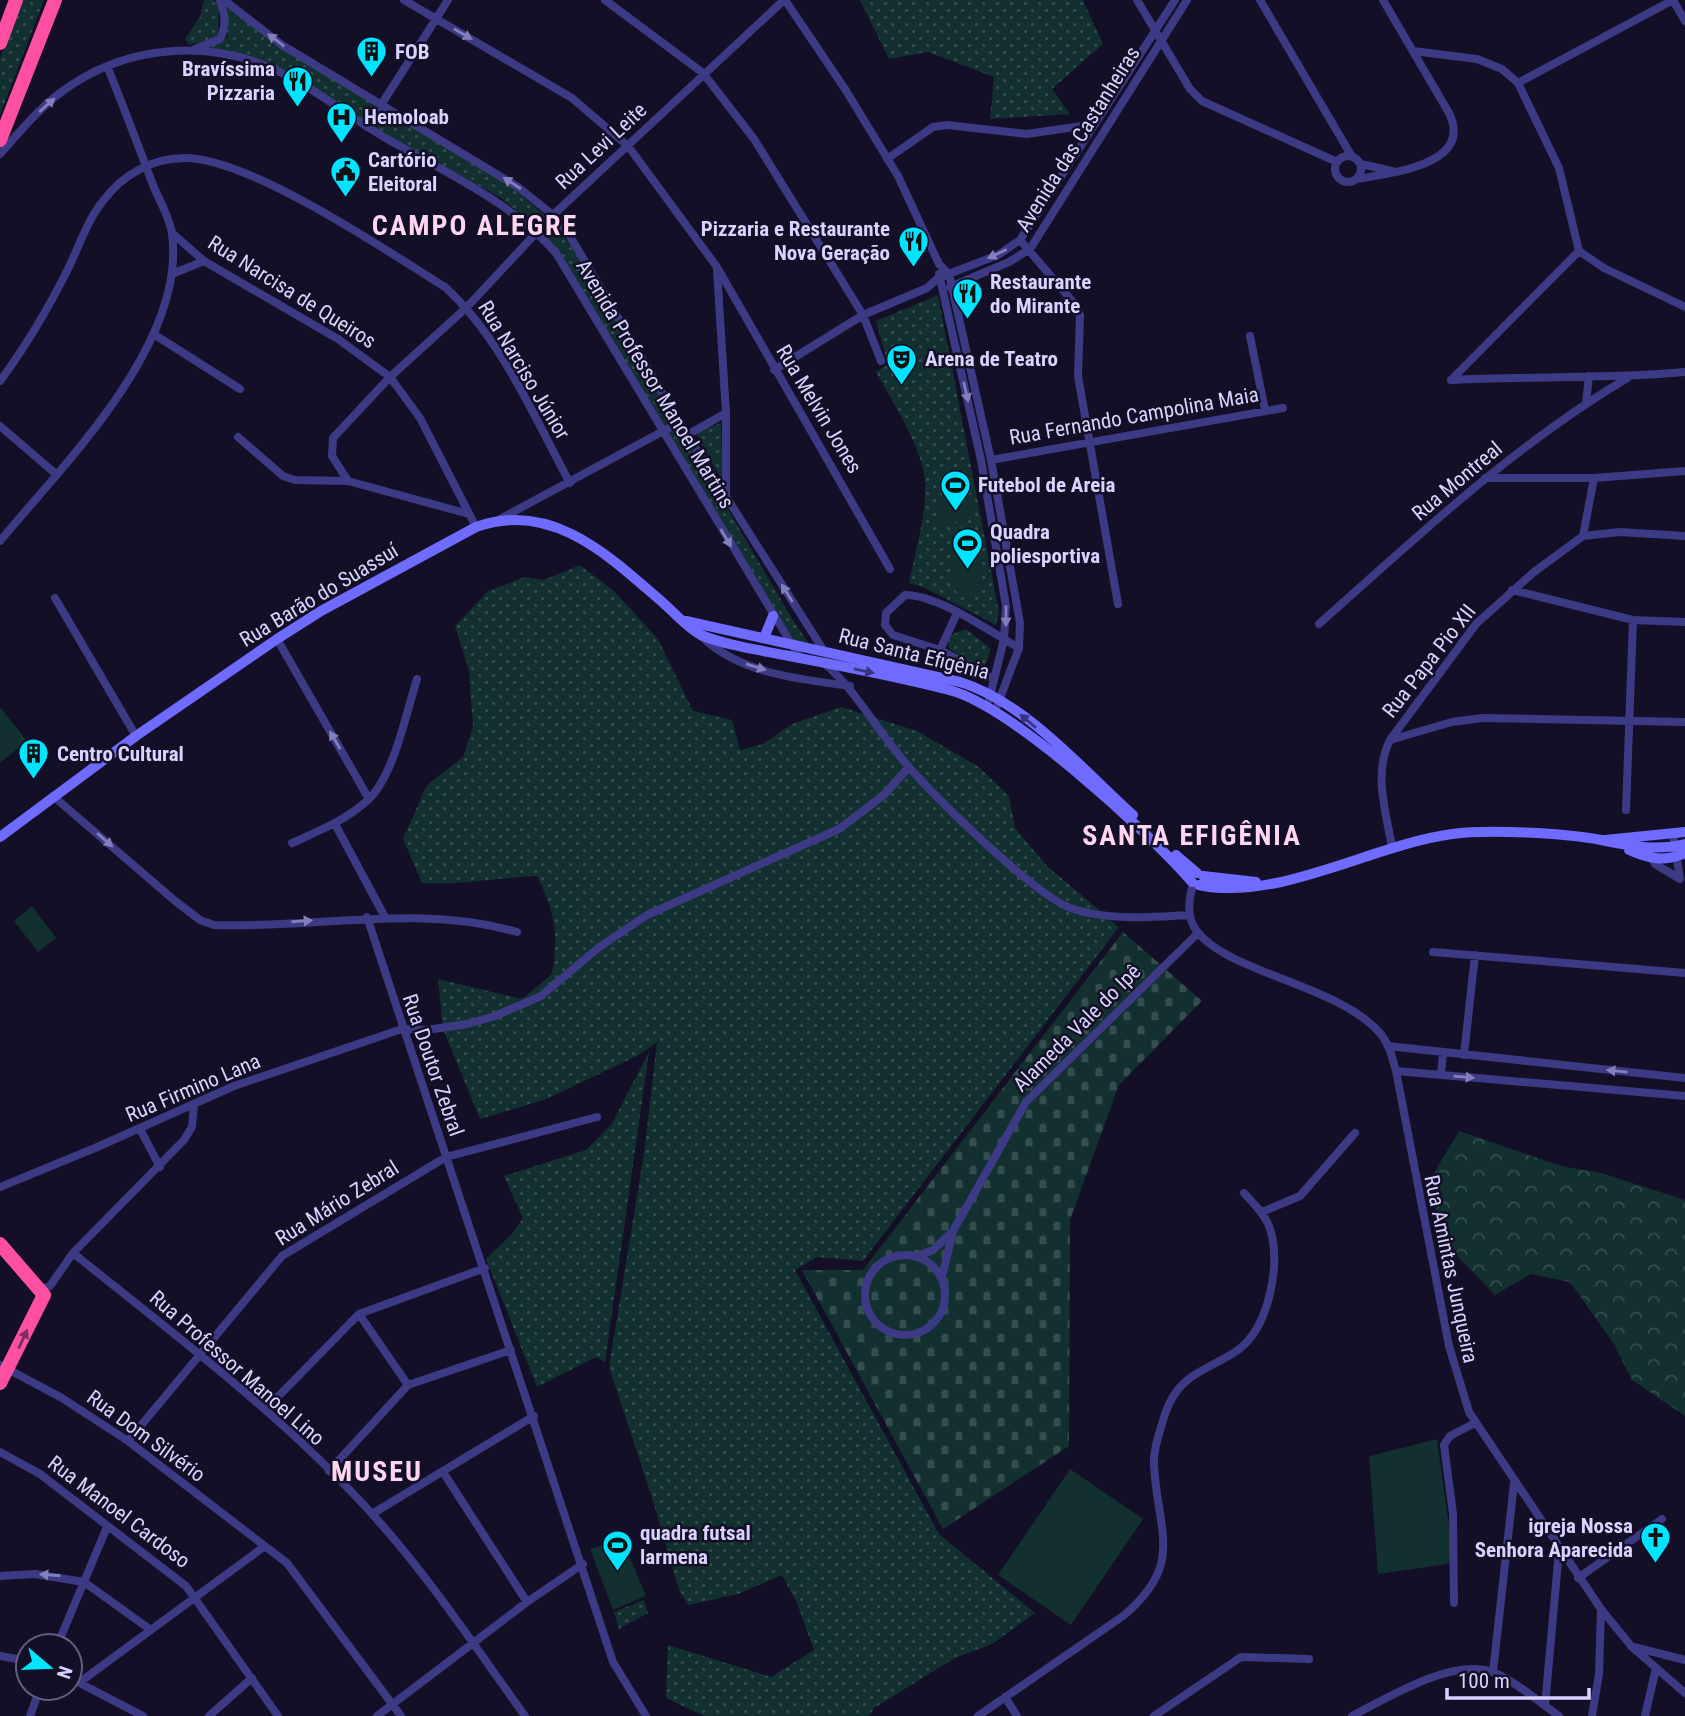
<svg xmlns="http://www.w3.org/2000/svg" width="1685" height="1716" viewBox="0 0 1685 1716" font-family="'Roboto Condensed',sans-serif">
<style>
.grass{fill:url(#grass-dots)}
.forest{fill:url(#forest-crowns)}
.cemetery{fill:url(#cemetery-stones)}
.garden{fill:#12302f}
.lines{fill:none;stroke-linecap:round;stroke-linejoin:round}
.street{stroke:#3d3a85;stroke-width:8}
.secondary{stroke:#6f6bff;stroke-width:10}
.highway{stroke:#ff4fa3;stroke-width:14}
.oneway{fill:#837fbc}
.oneway2{fill:#38347d}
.oneway3{fill:#7d2c5e}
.labels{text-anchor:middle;stroke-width:5;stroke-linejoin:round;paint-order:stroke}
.poi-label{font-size:21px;font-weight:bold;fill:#d9d4ff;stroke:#130f26;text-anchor:start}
.street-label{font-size:21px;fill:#d9d4ff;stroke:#130f26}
.district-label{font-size:28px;font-weight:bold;letter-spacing:2px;fill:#ffd6f0;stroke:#130f26}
</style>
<defs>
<pattern id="grass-dots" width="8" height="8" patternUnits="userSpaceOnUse" patternTransform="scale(1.75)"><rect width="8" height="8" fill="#12302f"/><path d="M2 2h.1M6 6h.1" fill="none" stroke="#344d4e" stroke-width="1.8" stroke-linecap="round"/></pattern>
<pattern id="forest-crowns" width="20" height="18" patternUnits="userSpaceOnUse" patternTransform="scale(1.75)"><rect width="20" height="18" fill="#12302f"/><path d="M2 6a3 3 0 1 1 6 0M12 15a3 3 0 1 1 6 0" fill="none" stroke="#344d4e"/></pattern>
<pattern id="cemetery-stones" width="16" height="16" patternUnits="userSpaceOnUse" patternTransform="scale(1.75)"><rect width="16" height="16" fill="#12302f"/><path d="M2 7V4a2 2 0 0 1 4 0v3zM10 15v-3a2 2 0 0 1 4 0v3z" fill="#344d4e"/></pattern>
</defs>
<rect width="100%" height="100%" fill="#130f26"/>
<path class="grass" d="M 22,0 L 44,0 L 0,115 L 0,58 Z
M 204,0 L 214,0 L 219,4 L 218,39 L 189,45 L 185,39 L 200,17 Z
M 860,0 L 1083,0 L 1103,44 L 1052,89 L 1070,114 L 990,119 L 994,77 L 928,52 L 889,59 Z
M 224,1 L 377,105 L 366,125 L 269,64 L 205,49 L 228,37 Z
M 383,107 L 512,187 L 547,217 L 536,228 L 501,198 L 372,126 Z
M 554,223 L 583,260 L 679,421 L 666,427 L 541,235 Z
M 938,295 L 999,612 L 996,625 L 923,587 L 909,583 C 915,551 927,515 925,481 C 924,452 891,398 876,372 L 888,364 L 876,321 Z
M 721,423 L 723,482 L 695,432 Z
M 679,426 L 793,620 L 809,644 L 795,641 L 666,434 Z
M 580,565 L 615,592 L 658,639 L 693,711 L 732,720 L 740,750 L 763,744 L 792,724 L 841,707 L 917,731 L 979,767 L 1009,796 L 1015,828 L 1047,866 L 1119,927 L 863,1261 L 817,1257 L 795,1270 L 939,1534 L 1035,1613 L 992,1644 L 955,1658 L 874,1708 L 869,1716 L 704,1716 L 666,1698 L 668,1645 L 771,1677 L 814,1650 L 797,1603 L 782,1575 L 738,1594 L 688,1605 L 679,1590 L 653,1501 L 609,1367 L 644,1153 L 657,1042 L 637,1056 L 544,1100 L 480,1119 L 443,1029 L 438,979 L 522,999 L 552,974 C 559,934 555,912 537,876 C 498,877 461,886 422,883 L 403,839 L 427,785 L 463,757 L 473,727 L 469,671 L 455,626 L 488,591 L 525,577 L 544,580 Z
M 966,629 L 991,649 L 983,672 L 948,648 L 950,635 Z
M 649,1052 L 605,1362 L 596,1357 L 537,1387 L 486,1259 L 512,1234 L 523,1218 L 504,1176 L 586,1150 L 611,1125 Z
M 644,1600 L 648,1613 L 619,1629 L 614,1612 Z"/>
<path class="forest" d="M 1459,1131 L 1561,1166 L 1601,1173 L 1685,1200 L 1685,1416 L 1632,1380 L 1614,1344 L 1570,1282 L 1531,1274 L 1495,1295 L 1443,1241 L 1429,1181 Z"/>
<path class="cemetery" d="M 1123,932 L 1202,1001 L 1119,1085 L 1070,1220 L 1069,1446 L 943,1529 L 802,1270 L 863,1270 Z"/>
<path class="garden" d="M 970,499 L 973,519 L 939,525 L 936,505 Z
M 976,546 L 984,590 L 957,595 L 949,551 Z
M 0,707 L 27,741 L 0,763 Z
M 32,906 L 56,938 L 38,952 L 14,921 Z
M 1437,1439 L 1454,1563 L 1378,1574 L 1369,1456 Z
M 1070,1469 L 1143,1519 L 1071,1625 L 998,1575 Z
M 622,1539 L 646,1596 L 613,1610 L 590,1549 Z"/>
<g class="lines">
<path class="street" d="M 224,0 L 282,45 L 518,187 L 553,215 L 570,236 L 687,435 L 824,651
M 404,0 L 572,98 L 628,146 L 717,267 L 890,569
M 605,0 L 703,73 L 754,139 L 863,315 L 881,361
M 785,0 L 845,89 L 898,176 L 939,264 L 949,274 L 991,460 L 1020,623 L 1019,648 L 997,706
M 1137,0 L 1190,89 L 1202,101 L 1337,162
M 1260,0 L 1351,155
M 1673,0 L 1685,21
M 195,49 L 220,39 C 227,25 225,15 220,0
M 1413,51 L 1477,59 L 1502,69 L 1518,83 L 1559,168 L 1579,251 L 1604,268 L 1685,307
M 1518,83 L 1673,0
M 367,127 L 448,0
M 0,154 C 22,129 44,102 73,84 C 131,46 207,40 271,68 C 313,86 350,118 389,140 C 447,173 511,202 556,253 L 800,658
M1335 169a13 13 0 1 1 26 0a13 13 0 1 1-26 0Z
M 887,159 L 933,127 L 947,125 L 1027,134 L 1095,124
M 1361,164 L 1392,171
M 1357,179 C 1391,173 1474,165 1449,113 L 1383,0
M 172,233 L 204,261 L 338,339 L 390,377 L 420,418 L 476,527
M 1020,240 L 1073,302 L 1080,315 L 1078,376 L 1118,604
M 717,270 L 726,413 L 726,495
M 172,274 L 204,261
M 939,274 L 981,460 L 1006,606 L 1004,639 L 989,700
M 950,287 L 1009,262 L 1030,249 L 1187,0
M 155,335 L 240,389
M 1250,336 L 1265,410
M 774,370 L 863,315 L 927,288 L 938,278 L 998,255 L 1020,240 L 1175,0
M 1451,380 C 1529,376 1607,379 1685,372
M 1451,380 L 1579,251
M 0,381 C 27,345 49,307 69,267 C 79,246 88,219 103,201 C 122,175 152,158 185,158 C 250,158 387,251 445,287 C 502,339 534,417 570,483
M 1586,403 L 1589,376
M 0,426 L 56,474
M 687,435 L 726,413
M 238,437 L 283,476 L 295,480 L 348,481 L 469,514
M 991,460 L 1283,408
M 1485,478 L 1594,478 L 1685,471
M 348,481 L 332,456 L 333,438 L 390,377 L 467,307 L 553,215 L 784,0
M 500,519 L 680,422
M 1583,536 L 1594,478
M 0,541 C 64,464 187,343 172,234 C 170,218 159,200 153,185 C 138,145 123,105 107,66
M 1512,590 L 1633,620 L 1685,622
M 55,598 L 136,736
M 1319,624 C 1418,536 1514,445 1629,377
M 703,638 C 742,674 799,679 850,686
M 277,639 L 369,799
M 940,650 L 957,613
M 824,663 C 855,690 872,722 898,754 C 923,787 1037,898 1073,909 C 1112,921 1150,917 1190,915
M 994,679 L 940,650 L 893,635 L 885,625 L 886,613 L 905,595 C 939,595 989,631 1019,648
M 1390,740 L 1452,722 L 1482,718 L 1685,722
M 53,796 L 174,900 L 200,920 L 214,925 C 316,929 417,903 517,932
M 1626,810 L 1633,620
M 335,824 L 385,917
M 292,843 C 319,831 346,820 368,800 C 394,776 406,713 417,679
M 1392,847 C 1386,812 1373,774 1390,740 L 1476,624 L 1534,572 L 1583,536 L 1620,532 L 1685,536
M 1650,854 L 1655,864 L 1680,879 L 1673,835
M 1193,884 C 1189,899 1186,916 1196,930 C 1227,973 1336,984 1379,1032 C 1389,1043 1392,1057 1396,1071 L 1449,1346 L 1469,1412 L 1601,1609 L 1632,1647 L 1685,1693
M 367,917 L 613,1662 L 646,1716
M 1433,952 L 1685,973
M 1388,1046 L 1685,1078
M 1464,1055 L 1475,955
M 1396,1071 L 1685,1096
M 1441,1075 L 1443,1052
M 140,1129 L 160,1167
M 0,1187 L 95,1148 L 234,1086 L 402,1029 L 427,1030 L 467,1024 L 495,1016 L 541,996 L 598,948 L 647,915 L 839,829 L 884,795 L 909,767
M 1262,1212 L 1300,1196 L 1355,1133
M 73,1253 C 176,1336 285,1417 374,1516 C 430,1578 476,1648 525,1716
M865 1295a40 40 0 1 1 80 0a40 40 0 1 1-80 0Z
M 918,1256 L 933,1250 L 951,1233
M 942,1277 L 953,1231 L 1026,1102 L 1198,933
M 39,1289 L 50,1286 L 73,1253 L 184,1140 L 192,1127 L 194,1105
M 359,1314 L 408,1385
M 0,1365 L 62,1398 L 128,1441 L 287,1563 L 401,1716
M 265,1410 L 359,1314 L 485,1268
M 128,1441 L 282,1256 L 446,1157 L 597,1117
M 0,1452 L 40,1474 L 186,1586 L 278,1716
M 329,1471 L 408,1385 L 511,1350
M 443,1472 L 527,1602
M 372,1514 L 534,1416
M 0,1576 L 35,1574 L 84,1582 L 151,1630
M 1578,1578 L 1662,1519
M 1454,1603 L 1453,1514 L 1444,1445 L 1450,1436 L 1475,1423
M 57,1646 L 107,1527
M 1634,1647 L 1685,1660
M 0,1656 L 28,1661
M 1493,1672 L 1514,1483
M 70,1678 L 143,1716
M 80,1682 L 265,1546
M 1005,1697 L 1017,1716
M 1545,1706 L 1559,1550
M 30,1716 L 40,1688
M 209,1716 L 252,1678
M 377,1716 L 527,1602 L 583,1564
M 978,1716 L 1123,1616 C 1185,1564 1158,1533 1154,1466 C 1153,1449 1160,1431 1165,1414 C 1179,1372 1208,1371 1238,1350 C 1269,1327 1280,1267 1271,1232 C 1267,1216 1254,1204 1244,1193
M 1154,1716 L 1241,1657 L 1309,1659
M 1352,1716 C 1389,1697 1455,1656 1495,1673 C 1518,1683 1539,1702 1559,1716
M 1592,1716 L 1599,1674 L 1601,1609
M 1645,1716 L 1656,1668"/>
<path class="secondary" d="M 686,621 L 960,682 C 1025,702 1083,770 1133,815
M 764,638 L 773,616
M 0,837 L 136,736 L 277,639 L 321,611 L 476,527 C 551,500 608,555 661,601 C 673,611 687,628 701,635 C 728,646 760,650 789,656 C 842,666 896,676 949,690 C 1010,705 1149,832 1192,882
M 1605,840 L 1685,832
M 1629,850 C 1649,859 1664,862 1685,853
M 1176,855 L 1197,873
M 1203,876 L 1256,882
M 1199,885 C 1278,902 1371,845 1452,834 C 1488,829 1565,833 1601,840 C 1630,846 1656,851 1685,844"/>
<path class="highway" d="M 0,43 L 16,0
M 0,140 L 55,0
M 0,1244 L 44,1295 L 0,1383"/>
</g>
<defs><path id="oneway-solid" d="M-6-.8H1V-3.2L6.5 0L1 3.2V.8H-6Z" transform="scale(1.75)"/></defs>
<g class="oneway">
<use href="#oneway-solid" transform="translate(463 34) rotate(30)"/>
<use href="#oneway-solid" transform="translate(276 40) rotate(-143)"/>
<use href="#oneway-solid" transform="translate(47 105) rotate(-42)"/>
<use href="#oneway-solid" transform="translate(512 183) rotate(-147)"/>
<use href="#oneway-solid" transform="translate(997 254) rotate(155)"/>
<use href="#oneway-solid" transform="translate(966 392) rotate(77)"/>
<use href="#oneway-solid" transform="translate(726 538) rotate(59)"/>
<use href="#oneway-solid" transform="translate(787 593) rotate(-122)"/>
<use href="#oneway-solid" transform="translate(1006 616) rotate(90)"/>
<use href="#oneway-solid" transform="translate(756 667) rotate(17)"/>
<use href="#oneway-solid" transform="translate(335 740) rotate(-120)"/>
<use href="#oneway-solid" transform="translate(105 840) rotate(41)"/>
<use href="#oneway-solid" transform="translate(302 921) rotate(-4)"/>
<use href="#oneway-solid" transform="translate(1617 1071) rotate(-174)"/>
<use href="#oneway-solid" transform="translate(1464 1077) rotate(5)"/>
<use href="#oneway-solid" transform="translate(50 1575) rotate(-176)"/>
</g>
<g class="oneway2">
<use href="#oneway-solid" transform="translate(864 671) rotate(12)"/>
<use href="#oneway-solid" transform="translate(1028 721) rotate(-140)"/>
</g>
<use class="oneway3" href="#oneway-solid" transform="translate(23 1339) rotate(-65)"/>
<defs>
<symbol id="building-pin" viewBox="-11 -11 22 30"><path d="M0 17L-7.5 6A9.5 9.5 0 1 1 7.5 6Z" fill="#00e5ff" stroke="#130f26"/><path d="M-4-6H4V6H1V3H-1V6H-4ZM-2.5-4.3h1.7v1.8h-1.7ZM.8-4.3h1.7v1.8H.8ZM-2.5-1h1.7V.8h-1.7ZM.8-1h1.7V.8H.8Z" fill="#111"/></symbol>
<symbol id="restaurant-pin" viewBox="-11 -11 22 30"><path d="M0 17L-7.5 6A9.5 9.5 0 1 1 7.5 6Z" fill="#00e5ff" stroke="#130f26"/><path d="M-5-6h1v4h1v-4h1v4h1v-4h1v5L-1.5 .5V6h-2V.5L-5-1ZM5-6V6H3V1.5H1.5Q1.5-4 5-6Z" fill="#111"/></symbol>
<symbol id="hospital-pin" viewBox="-11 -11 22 30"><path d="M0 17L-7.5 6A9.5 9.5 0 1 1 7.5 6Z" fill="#00e5ff" stroke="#130f26"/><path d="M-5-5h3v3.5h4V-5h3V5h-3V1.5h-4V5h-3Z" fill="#111"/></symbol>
<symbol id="civic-pin" viewBox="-11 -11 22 30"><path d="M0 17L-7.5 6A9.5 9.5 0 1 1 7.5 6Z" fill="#00e5ff" stroke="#130f26"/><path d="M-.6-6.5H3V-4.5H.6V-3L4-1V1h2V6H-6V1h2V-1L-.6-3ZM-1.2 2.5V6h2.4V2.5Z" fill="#111"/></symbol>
<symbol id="theatre-pin" viewBox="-11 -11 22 30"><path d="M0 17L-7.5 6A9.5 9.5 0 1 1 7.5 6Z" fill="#00e5ff" stroke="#130f26"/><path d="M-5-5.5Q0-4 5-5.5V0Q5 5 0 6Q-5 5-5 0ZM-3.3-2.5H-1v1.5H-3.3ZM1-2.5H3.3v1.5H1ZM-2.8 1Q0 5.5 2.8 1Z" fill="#111"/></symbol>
<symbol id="stadium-pin" viewBox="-11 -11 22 30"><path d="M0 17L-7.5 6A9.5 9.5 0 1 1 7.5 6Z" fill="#00e5ff" stroke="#130f26"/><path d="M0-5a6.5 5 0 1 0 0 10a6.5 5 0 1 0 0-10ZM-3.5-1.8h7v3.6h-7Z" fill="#111"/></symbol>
<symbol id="church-pin" viewBox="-11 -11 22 30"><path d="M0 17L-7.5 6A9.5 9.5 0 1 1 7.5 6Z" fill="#00e5ff" stroke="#130f26"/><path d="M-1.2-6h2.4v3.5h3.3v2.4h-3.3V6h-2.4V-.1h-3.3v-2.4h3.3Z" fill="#111"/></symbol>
</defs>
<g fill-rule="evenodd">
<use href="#building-pin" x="354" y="34" width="35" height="47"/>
<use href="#restaurant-pin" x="280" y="64" width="35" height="47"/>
<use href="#hospital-pin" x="324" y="100" width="35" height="47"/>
<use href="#civic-pin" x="328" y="154" width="35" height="47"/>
<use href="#restaurant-pin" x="896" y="224" width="35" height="47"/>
<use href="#restaurant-pin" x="950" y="276" width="35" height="47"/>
<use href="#theatre-pin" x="884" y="342" width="35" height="47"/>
<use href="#stadium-pin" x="938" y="468" width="35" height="47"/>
<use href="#stadium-pin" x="950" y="526" width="35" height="47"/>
<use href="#building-pin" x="16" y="736" width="35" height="47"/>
<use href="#church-pin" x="1638" y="1520" width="35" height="47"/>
<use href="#stadium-pin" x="600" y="1528" width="35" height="47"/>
</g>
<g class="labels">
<g class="poi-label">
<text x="395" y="59">FOB</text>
<text x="275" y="76" text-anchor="end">Bravíssima<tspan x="275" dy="24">Pizzaria</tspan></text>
<text x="364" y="124">Hemoloab</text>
<text x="368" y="167">Cartório<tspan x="368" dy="24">Eleitoral</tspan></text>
<text x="890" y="236" text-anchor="end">Pizzaria e Restaurante<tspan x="890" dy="24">Nova Geração</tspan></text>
<text x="990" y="289">Restaurante<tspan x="990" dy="24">do Mirante</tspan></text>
<text x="925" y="366">Arena de Teatro</text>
<text x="978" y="492">Futebol de Areia</text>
<text x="990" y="539">Quadra<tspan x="990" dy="24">poliesportiva</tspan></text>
<text x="57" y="761">Centro Cultural</text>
<text x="1633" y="1533" text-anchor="end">igreja Nossa<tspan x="1633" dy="24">Senhora Aparecida</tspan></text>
<text x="640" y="1540">quadra futsal<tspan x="640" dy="24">larmena</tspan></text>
</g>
<g class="street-label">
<text transform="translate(1078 139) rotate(-58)" y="7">Avenida das Castanheiras</text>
<text transform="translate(601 146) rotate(-43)" y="7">Rua Levi Leite</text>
<text transform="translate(292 292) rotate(32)" y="7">Rua Narcisa de Queiros</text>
<text transform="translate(524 370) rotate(59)" y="7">Rua Narciso Júnior</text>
<text transform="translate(655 384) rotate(59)" y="7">Avenida Professor Manoel Martins</text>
<text transform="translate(819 409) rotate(59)" y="7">Rua Melvin Jones</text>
<text transform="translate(1134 416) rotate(-10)" y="7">Rua Fernando Campolina Maia</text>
<text transform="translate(1457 481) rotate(-40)" y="7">Rua Montreal</text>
<text transform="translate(319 595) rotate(-31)" y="7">Rua Barão do Suassuí</text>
<text transform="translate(914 654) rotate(14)" y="7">Rua Santa Efigênia</text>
<text transform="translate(1429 661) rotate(-52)" y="7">Rua Papa Pio XII</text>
<text transform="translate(1077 1028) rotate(-45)" y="7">Alameda Vale do Ipê</text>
<text transform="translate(433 1065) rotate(71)" y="7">Rua Doutor Zebral</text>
<text transform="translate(193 1088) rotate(-23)" y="7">Rua Firmino Lana</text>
<text transform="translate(337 1203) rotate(-32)" y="7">Rua Mário Zebral</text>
<text transform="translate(1451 1269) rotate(78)" y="7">Rua Amintas Junqueira</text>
<text transform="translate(237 1368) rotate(41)" y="7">Rua Professor Manoel Lino</text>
<text transform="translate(146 1436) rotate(36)" y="7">Rua Dom Silvério</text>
<text transform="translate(119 1512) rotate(37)" y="7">Rua Manoel Cardoso</text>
</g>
<g class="district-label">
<text x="475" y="235">CAMPO ALEGRE</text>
<text x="1192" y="845">SANTA EFIGÊNIA</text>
<text x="377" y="1481">MUSEU</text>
</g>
</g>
<g transform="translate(49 1667) rotate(109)"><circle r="33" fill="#130f26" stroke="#625e7d" stroke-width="2"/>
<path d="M0-5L12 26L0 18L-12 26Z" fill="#00e5ff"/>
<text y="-10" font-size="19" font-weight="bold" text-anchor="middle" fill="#d9d4ff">N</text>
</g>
<path d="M1447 1688v10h142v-10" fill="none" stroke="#d9d4ff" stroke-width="3.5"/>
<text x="1458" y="1688" font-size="21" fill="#d9d4ff" stroke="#130f26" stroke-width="5" paint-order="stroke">100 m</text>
</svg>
